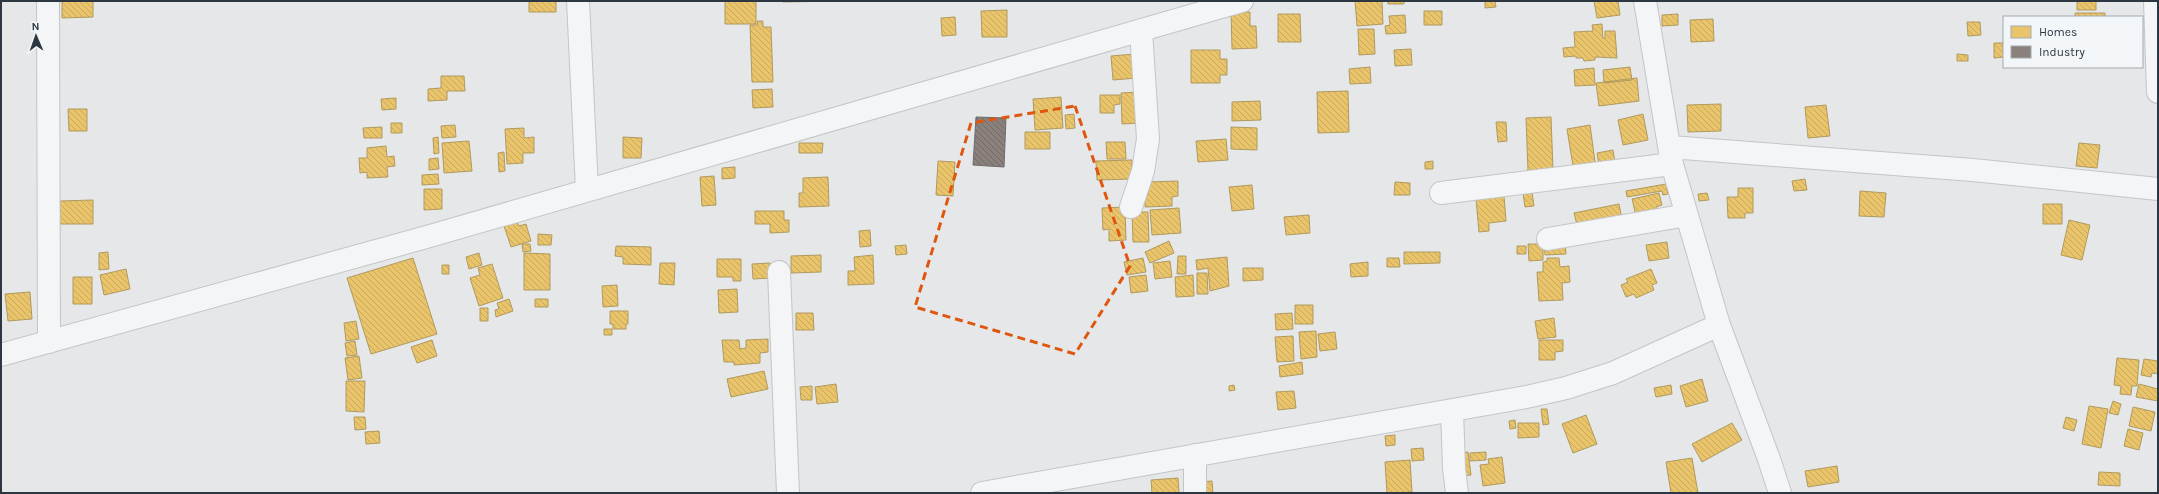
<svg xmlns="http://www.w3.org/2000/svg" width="2159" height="494" viewBox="0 0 2159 494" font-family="Karla,sans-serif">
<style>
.homes{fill:url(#homes-back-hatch);stroke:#b09a5e}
.industry{fill:url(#industry-back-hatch);stroke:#6e6b6b}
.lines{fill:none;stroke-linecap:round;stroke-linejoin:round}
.minor-casing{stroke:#c3c5c7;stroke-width:24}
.minor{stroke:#f4f5f6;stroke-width:22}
.marked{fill:none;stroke:#df570f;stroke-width:3;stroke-dasharray:8 5;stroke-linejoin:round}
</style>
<defs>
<pattern id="homes-back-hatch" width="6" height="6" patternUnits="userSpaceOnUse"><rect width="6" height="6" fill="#e9c46a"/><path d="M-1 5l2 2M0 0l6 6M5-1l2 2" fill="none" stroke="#c8a95d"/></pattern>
<pattern id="industry-back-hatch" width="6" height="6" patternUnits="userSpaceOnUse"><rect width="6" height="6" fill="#8a817c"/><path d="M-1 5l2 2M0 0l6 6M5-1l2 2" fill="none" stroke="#716a67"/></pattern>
</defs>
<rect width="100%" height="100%" fill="#e5e7e9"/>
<path class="homes" d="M 62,1 L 93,1 L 93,17 L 62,18 Z
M 529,1 L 556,1 L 556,12 L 529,12 Z
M 725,1 L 756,1 L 756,24 L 725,24 Z
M 783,1 L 838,1 L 783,2 Z
M 1355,1 L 1382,1 L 1383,24 L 1357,26 Z
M 1388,1 L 1404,1 L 1404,4 L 1388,4 Z
M 1485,1 L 1495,1 L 1496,7 L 1485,8 Z
M 1594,1 L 1618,1 L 1620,15 L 1597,18 Z
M 2077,1 L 2096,1 L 2096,10 L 2077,10 Z
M 1007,10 L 1007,37 L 982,37 L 981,11 Z
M 1424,11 L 1442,11 L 1442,25 L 1424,25 Z
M 1231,12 L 1250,12 L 1250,26 L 1256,26 L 1257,48 L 1232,49 Z
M 2075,13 L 2105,13 L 2105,17 L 2075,17 Z
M 1278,14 L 1300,14 L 1301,42 L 1278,42 Z
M 1678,14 L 1678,25 L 1662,26 L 1662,15 Z
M 1405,15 L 1406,33 L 1386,34 L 1385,26 L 1390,25 L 1389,16 Z
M 955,17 L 956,35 L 942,36 L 941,18 Z
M 1713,19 L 1714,41 L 1691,42 L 1690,20 Z
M 757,21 L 763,21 L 763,27 L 771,27 L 773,82 L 752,82 L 750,25 L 758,25 Z
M 1967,22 L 1980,22 L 1981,35 L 1968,36 Z
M 1602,24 L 1603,38 L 1605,38 L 1605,31 L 1615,31 L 1617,58 L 1595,57 L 1595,60 L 1584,61 L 1583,58 L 1576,58 L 1576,56 L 1564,57 L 1563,48 L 1575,47 L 1574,32 L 1593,31 L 1592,25 Z
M 1358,29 L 1374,29 L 1375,54 L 1359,55 Z
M 1994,43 L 2003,43 L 2004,57 L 1994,58 Z
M 1411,49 L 1412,65 L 1395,66 L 1394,50 Z
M 1191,50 L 1220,50 L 1220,59 L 1227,59 L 1227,75 L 1220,75 L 1220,83 L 1191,83 Z
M 1135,54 L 1137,78 L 1113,80 L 1111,56 Z
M 1957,54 L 1968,55 L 1968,61 L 1957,61 Z
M 1370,67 L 1371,83 L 1350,84 L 1349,69 Z
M 1630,67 L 1632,80 L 1604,83 L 1603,70 Z
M 1594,68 L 1595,85 L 1575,86 L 1574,70 Z
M 441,76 L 464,76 L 465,91 L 447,91 L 447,100 L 428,101 L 428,89 L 441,88 Z
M 1637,78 L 1639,101 L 1599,106 L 1596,83 Z
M 772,89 L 773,107 L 753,108 L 752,90 Z
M 1348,91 L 1349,132 L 1318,133 L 1317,92 Z
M 1138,92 L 1140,123 L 1122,124 L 1121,93 Z
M 1100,95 L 1120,95 L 1120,104 L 1114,105 L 1114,113 L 1100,113 Z
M 1061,97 L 1063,128 L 1035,130 L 1033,99 Z
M 396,98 L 396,109 L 382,110 L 381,99 Z
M 1260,101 L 1261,120 L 1232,121 L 1232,102 Z
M 1721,104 L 1721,131 L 1688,132 L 1687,105 Z
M 1826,105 L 1830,136 L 1808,138 L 1805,107 Z
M 68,109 L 87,109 L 87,131 L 69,131 Z
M 1074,114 L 1075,128 L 1066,129 L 1065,115 Z
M 1643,114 L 1648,140 L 1623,145 L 1618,120 Z
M 1551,117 L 1553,170 L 1528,171 L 1526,118 Z
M 1496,122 L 1506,122 L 1507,141 L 1498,142 Z
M 391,123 L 402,123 L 402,133 L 391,133 Z
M 455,125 L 456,137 L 442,138 L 441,126 Z
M 1590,125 L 1596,169 L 1574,172 L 1567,129 Z
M 382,127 L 382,138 L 364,138 L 363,128 Z
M 1231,127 L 1257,128 L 1257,150 L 1231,149 Z
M 524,128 L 524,138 L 534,137 L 534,153 L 523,153 L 523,163 L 507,164 L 505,129 Z
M 1025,132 L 1050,132 L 1050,149 L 1025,149 Z
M 438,137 L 439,153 L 434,154 L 433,138 Z
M 623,137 L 642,138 L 641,158 L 623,158 Z
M 1226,139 L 1228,160 L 1198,162 L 1196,141 Z
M 469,141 L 472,171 L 444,173 L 442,143 Z
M 1106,142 L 1125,142 L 1126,159 L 1107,159 Z
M 799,143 L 823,143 L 822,153 L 799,153 Z
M 2079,143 L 2100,145 L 2097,168 L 2076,166 Z
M 386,146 L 387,157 L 394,156 L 395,166 L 387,167 L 388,177 L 367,178 L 367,172 L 360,173 L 359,158 L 367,158 L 367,148 Z
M 1613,150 L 1616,169 L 1600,171 L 1597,153 Z
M 504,152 L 505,171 L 499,172 L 498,153 Z
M 438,158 L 439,169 L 429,170 L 429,159 Z
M 1132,160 L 1132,179 L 1097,180 L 1096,161 Z
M 938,161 L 955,162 L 953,196 L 936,195 Z
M 1433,161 L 1433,169 L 1425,169 L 1425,162 Z
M 735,167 L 735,178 L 722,179 L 722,168 Z
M 438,174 L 439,184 L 422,185 L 422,175 Z
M 714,176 L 716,205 L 702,206 L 700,177 Z
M 828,177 L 829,206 L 799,207 L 799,193 L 803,193 L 803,178 Z
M 1805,179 L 1807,190 L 1794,191 L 1792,181 Z
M 1178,181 L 1178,196 L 1172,197 L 1172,206 L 1145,207 L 1145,195 L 1148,195 L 1148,182 Z
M 1395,182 L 1410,183 L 1410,195 L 1394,195 Z
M 1666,184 L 1668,194 L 1663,195 L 1662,191 L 1627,197 L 1626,191 Z
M 1252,185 L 1254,209 L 1232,211 L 1229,187 Z
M 1531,185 L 1534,206 L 1525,207 L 1522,186 Z
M 1738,188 L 1753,188 L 1753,213 L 1745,213 L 1745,218 L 1728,218 L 1727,197 L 1738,197 Z
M 424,189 L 442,189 L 442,209 L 424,210 Z
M 1860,191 L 1886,193 L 1884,217 L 1859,216 Z
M 1659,193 L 1662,205 L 1656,207 L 1658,215 L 1637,220 L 1632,199 Z
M 1707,193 L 1709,200 L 1699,201 L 1698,194 Z
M 1504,196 L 1506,221 L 1489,223 L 1489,231 L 1479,232 L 1476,199 Z
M 93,200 L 93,224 L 60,224 L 60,201 Z
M 1619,204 L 1623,224 L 1579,233 L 1574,213 Z
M 2043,204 L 2062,204 L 2062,224 L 2043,224 Z
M 1125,207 L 1126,240 L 1109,241 L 1109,229 L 1103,230 L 1102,208 Z
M 1179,208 L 1181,233 L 1152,235 L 1150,210 Z
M 755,211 L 784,211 L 784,220 L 789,220 L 789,232 L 770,233 L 770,224 L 755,224 Z
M 1132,212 L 1148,212 L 1149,242 L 1133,242 Z
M 1309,215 L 1310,233 L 1286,235 L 1284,217 Z
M 2069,220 L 2090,225 L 2082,260 L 2061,255 Z
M 517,222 L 519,226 L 526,224 L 531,241 L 511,247 L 504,226 Z
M 870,230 L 871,246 L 860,247 L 859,231 Z
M 538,234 L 552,235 L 551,245 L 538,245 Z
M 1169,241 L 1174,253 L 1150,263 L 1145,252 Z
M 1565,241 L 1566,254 L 1545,255 L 1544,242 Z
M 1667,242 L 1669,258 L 1649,261 L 1646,245 Z
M 522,244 L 530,244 L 531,251 L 523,252 Z
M 1528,244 L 1543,244 L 1543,260 L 1529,261 Z
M 906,245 L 907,254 L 896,255 L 895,246 Z
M 616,246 L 651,247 L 651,265 L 623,264 L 623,257 L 615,256 Z
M 1517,246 L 1526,246 L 1526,254 L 1517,254 Z
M 108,252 L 109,269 L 99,270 L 99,253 Z
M 1404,252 L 1440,252 L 1440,263 L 1404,264 Z
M 479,253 L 482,265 L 469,269 L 466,257 Z
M 524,253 L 550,254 L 550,290 L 524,290 Z
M 821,255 L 821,272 L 791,273 L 791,256 Z
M 873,255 L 874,284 L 848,285 L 848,271 L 855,271 L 854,257 Z
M 1178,256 L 1186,256 L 1186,274 L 1177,274 Z
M 1227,257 L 1229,286 L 1210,291 L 1208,268 L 1197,270 L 1196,260 Z
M 413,258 L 437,334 L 371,354 L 347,278 Z
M 1143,258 L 1146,272 L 1127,275 L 1124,262 Z
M 1387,258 L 1399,258 L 1400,267 L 1387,267 Z
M 1547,258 L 1559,258 L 1560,267 L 1569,266 L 1570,282 L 1562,283 L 1563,300 L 1539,301 L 1537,272 L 1543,272 L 1543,262 L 1547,261 Z
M 717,259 L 741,259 L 741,281 L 733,281 L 733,277 L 717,277 Z
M 1170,261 L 1172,277 L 1155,279 L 1153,263 Z
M 1368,262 L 1368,276 L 1351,277 L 1350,264 Z
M 660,263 L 675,263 L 674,285 L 659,284 Z
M 770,263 L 771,278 L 753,279 L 752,264 Z
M 492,264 L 503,298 L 479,306 L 470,278 L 480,275 L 478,268 Z
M 442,265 L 449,265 L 449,274 L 442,274 Z
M 1243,268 L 1263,268 L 1263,280 L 1243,281 Z
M 126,269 L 130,289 L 104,295 L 100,275 Z
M 1651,269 L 1657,283 L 1652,285 L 1654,290 L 1636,298 L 1634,294 L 1626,297 L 1621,285 L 1628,282 L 1626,279 Z
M 1197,273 L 1207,273 L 1208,294 L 1197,294 Z
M 1146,275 L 1148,291 L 1131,293 L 1129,277 Z
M 1193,275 L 1194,296 L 1176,297 L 1175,277 Z
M 73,277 L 92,277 L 92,304 L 73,304 Z
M 617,285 L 618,306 L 603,307 L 602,286 Z
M 737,289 L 738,312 L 719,313 L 718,290 Z
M 30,292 L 32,319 L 8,321 L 5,294 Z
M 509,299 L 513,311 L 496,317 L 495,310 L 499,309 L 497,303 Z
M 535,299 L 548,299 L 548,307 L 535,307 Z
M 1295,305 L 1313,305 L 1313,324 L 1295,324 Z
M 480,308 L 488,308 L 488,321 L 480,321 Z
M 610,311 L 628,311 L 628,324 L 626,324 L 626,329 L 613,329 L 613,324 L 610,324 Z
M 796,313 L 813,313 L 814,330 L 796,330 Z
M 1292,313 L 1293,329 L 1276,330 L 1275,314 Z
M 1554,318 L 1556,337 L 1538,339 L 1535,321 Z
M 356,321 L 359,339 L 346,341 L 344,323 Z
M 604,329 L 612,329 L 612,335 L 604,335 Z
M 1316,331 L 1317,357 L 1301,359 L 1299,332 Z
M 1335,332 L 1337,349 L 1320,351 L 1318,334 Z
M 1293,336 L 1294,361 L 1277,362 L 1275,337 Z
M 768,339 L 768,352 L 760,353 L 760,363 L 734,365 L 734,362 L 724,362 L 722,340 L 739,340 L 740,349 L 746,348 L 746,340 Z
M 432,340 L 437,356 L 417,363 L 411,347 Z
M 1539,340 L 1563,340 L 1563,351 L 1555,352 L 1555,360 L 1539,360 Z
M 355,341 L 357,355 L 347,356 L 345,343 Z
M 359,356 L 362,378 L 348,380 L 345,358 Z
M 2117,358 L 2139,360 L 2137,386 L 2132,386 L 2131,395 L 2120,394 L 2121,386 L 2114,385 Z
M 2144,359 L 2158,361 L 2158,374 L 2152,373 L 2151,377 L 2141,375 Z
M 1302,362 L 1303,374 L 1280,377 L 1279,366 Z
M 764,371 L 768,389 L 731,397 L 727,379 Z
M 1702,379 L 1708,401 L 1686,407 L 1680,386 Z
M 346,381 L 365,381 L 364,412 L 346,411 Z
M 836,384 L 838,402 L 817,404 L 815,387 Z
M 2139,384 L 2158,389 L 2158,401 L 2136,397 Z
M 1234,385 L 1235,390 L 1229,391 L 1229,386 Z
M 1671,385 L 1672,394 L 1656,397 L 1654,388 Z
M 812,386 L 812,400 L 801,400 L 800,387 Z
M 1294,391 L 1296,408 L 1278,410 L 1276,392 Z
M 2113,401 L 2121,404 L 2118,415 L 2109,413 Z
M 2089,406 L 2108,409 L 2101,448 L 2082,444 Z
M 2133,407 L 2155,412 L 2151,431 L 2129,426 Z
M 1541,409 L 1547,409 L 1549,424 L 1543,425 Z
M 1586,415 L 1597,444 L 1573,453 L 1562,424 Z
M 354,417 L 365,417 L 366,429 L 355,430 Z
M 2066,417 L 2077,420 L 2074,431 L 2063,428 Z
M 1515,420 L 1516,428 L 1510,429 L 1509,421 Z
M 1518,423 L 1539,423 L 1539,437 L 1518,438 Z
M 1732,423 L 1742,440 L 1702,462 L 1692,444 Z
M 2128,429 L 2143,433 L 2139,450 L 2124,446 Z
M 379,431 L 380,443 L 366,444 L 365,432 Z
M 1395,435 L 1395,445 L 1386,446 L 1385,436 Z
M 1423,448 L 1424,460 L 1412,461 L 1411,449 Z
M 1468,452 L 1471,475 L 1461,476 L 1459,453 Z
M 1486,452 L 1486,460 L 1470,461 L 1470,453 Z
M 1502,457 L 1505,483 L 1483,486 L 1480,465 L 1489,464 L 1488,459 Z
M 1692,458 L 1698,493 L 1671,493 L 1666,462 Z
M 1410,460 L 1412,492 L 1387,493 L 1385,462 Z
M 1837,466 L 1839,482 L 1808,487 L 1805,471 Z
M 2099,472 L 2120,473 L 2120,486 L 2098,485 Z
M 1178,478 L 1179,493 L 1152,493 L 1151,480 Z
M 1212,481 L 1213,493 L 1199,493 L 1198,482 Z"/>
<path class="industry" d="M 976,117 L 1006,118 L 1004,167 L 973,165 Z"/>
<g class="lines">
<defs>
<path id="minor" d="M 48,1 L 49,342
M 578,1 L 587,190
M 1645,1 L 1672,164 L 1719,325 L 1769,459 L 1780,493
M 2155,1 L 2158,92
M 1670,147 L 1973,170 L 2158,189
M 1441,193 L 1672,164
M 1131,207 L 1143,171 L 1148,139 L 1141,30
M 1548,239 L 1687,215
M 779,272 L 788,493
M 1,355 L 430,236 L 1242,1
M 1452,410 L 1454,468 L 1457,493
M 1195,455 L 1195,493
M 982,493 L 1526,397 L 1566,388 L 1613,373 L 1719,325"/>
</defs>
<use href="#minor" class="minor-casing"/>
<use href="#minor" class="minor"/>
</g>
<path class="marked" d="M 1075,106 L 1130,266 L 1075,354 L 915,307 L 971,123 Z"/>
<rect width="2159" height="494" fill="none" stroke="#2c3742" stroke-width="4"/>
<rect x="2003" y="16" width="140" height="52" fill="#f3f6f8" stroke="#a3aaaf"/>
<rect x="2011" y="26" width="20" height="12" fill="#e9c46a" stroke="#a3aaaf"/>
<text x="2039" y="36" font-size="12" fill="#2c3742">Homes</text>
<rect x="2011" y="46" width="20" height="12" fill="#8a817c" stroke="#a3aaaf"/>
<text x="2039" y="56" font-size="12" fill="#2c3742">Industry</text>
<g transform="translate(36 36) rotate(358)" stroke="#f3f6f8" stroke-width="3" paint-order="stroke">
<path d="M0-3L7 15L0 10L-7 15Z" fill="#2c3742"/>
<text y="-6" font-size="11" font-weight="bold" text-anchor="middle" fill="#2c3742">N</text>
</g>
</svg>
